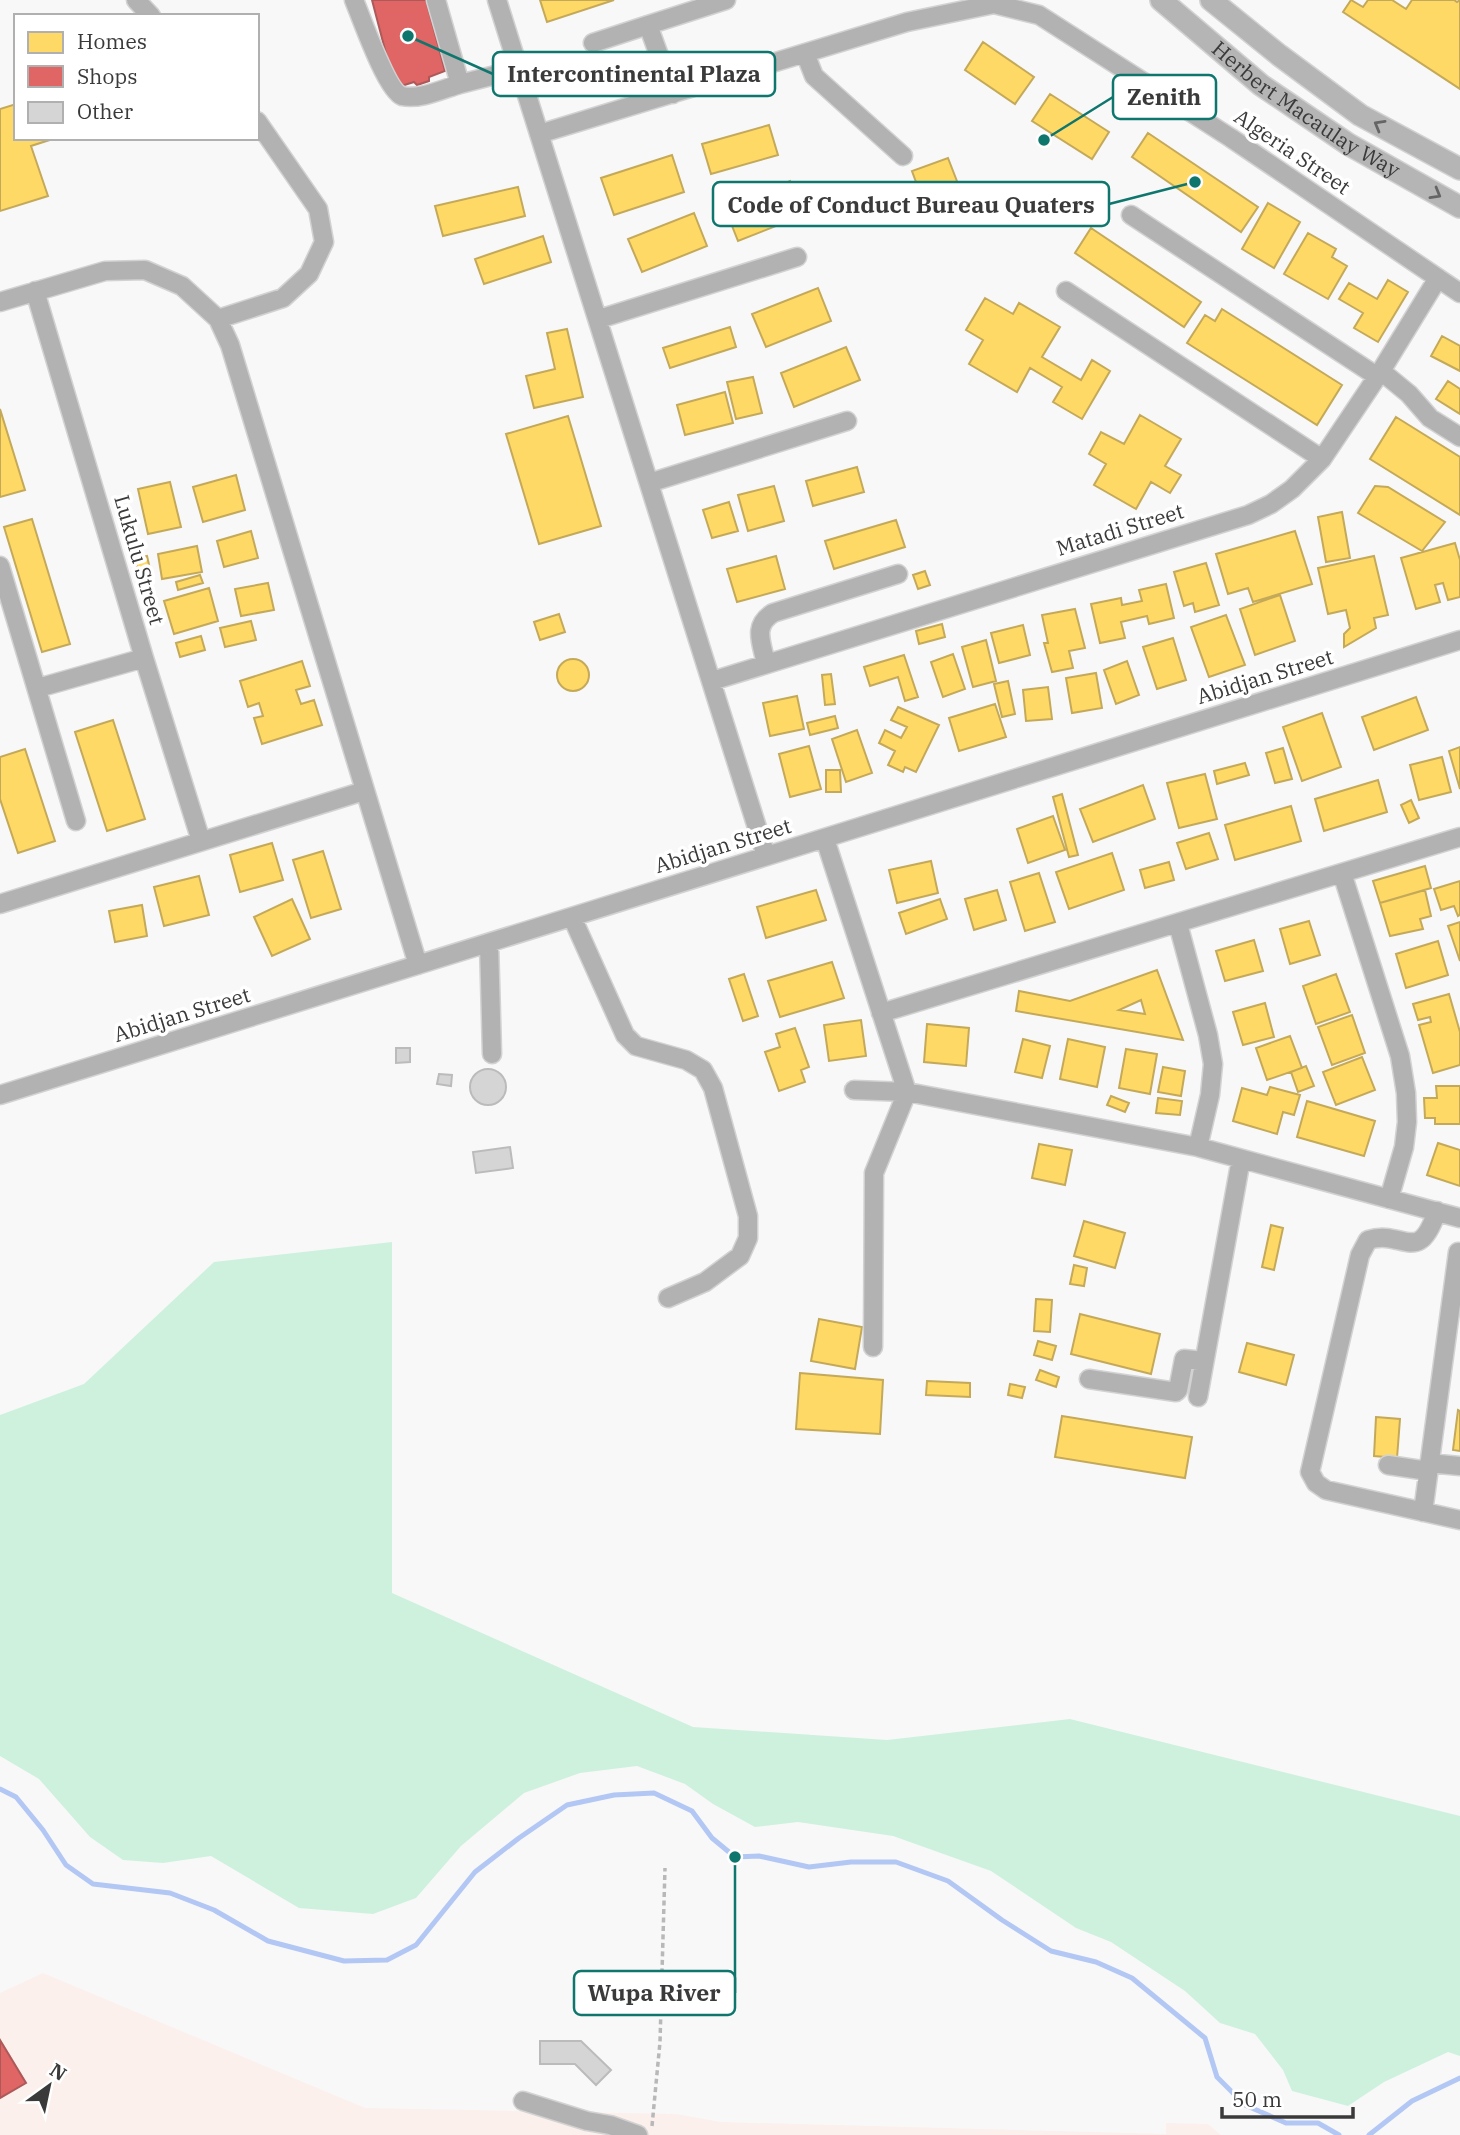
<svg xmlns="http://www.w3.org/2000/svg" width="1460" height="2135" viewBox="0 0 1460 2135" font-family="'IBM Plex Serif',serif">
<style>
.commercial{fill:#fbf0ec}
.grass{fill:#cef1de}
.homes{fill:#ffd966;stroke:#c4a959;stroke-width:2;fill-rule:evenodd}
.shops{fill:#e06666;stroke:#ae5959;stroke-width:2}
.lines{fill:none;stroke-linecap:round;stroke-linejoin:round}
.stream{stroke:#b2c7f3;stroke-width:5}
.building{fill:#d5d5d5;stroke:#bbb;stroke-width:2}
.minor-casing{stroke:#d2d2d3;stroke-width:21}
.major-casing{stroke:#d2d2d3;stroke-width:24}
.path{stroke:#b8b8b9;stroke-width:3.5;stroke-dasharray:5 3.5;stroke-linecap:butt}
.minor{stroke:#b3b2b2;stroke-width:18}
.major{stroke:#b6b5b6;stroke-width:21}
.oneway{stroke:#656566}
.labels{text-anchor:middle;stroke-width:7;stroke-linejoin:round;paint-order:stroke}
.street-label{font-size:21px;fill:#3a3a3b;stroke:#fff}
.leader{fill:none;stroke:#0f766e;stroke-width:2.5}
.callout-dot{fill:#0f766e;stroke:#fff;stroke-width:2.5}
.callout{fill:#fff;stroke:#0f766e;stroke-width:2.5}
.callout-label{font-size:23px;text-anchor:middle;font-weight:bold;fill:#3a3a3b}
</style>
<rect width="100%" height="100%" fill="#f8f8f9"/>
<path class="commercial" d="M 43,1973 L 365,2108 L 676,2114 L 721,2122 L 1166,2134 L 1166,2123 L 1208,2124 L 1221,2135 L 0,2135 L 0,1993 Z"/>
<path class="grass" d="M 392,1242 L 392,1593 L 693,1727 L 887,1740 L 1070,1719 L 1460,1816 L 1460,2056 L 1448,2052 L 1384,2082 L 1348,2106 L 1292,2091 L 1283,2070 L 1255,2034 L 1220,2023 L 1185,1991 L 1111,1942 L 1076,1928 L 991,1871 L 893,1836 L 798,1822 L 755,1827 L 713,1804 L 685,1784 L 637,1766 L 580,1773 L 524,1793 L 461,1846 L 416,1898 L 373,1914 L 299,1908 L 211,1856 L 163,1863 L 123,1860 L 90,1837 L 39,1779 L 0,1756 L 0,1415 L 84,1384 L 214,1262 Z"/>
<path class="homes" d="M 540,0 L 614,0 L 547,22 Z
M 1351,0 L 1363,7 L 1368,0 L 1392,0 L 1406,9 L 1412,0 L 1454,0 L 1457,2 L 1460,0 L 1460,89 L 1343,12 Z
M 983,42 L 1034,77 L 1015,104 L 965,70 Z
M 1050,94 L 1109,132 L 1092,159 L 1032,121 Z
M 16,104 L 16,138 L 56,138 L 31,146 L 48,196 L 0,211 L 0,109 Z
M 769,125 L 778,155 L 711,174 L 702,144 Z
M 1148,133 L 1258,207 L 1241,232 L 1132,157 Z
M 672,155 L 684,192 L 614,215 L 601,178 Z
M 948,158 L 965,202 L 928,215 L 912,171 Z
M 790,181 L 804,215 L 738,241 L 725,208 Z
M 518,187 L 525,216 L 443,236 L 435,206 Z
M 1268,203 L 1300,222 L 1274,268 L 1242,249 Z
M 694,213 L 707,246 L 642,272 L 628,239 Z
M 1091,228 L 1201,302 L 1184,327 L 1075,253 Z
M 1308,233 L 1336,249 L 1332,257 L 1347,266 L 1328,299 L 1284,274 Z
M 543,236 L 551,262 L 484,284 L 475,259 Z
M 1388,280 L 1408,292 L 1378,342 L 1354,328 L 1363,313 L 1339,299 L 1349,283 L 1377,299 Z
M 818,288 L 831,321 L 766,347 L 752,314 Z
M 985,298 L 1013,314 L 1019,303 L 1060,327 L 1042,357 L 1081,380 L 1092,360 L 1110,371 L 1082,419 L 1053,402 L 1062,387 L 1030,368 L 1017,392 L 969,364 L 983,340 L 966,330 Z
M 1222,309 L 1342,385 L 1317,425 L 1187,343 L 1205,315 L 1215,321 Z
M 730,327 L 736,347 L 670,368 L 663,348 Z
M 567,329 L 583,397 L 534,408 L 526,376 L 555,369 L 547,333 Z
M 1442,336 L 1460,346 L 1460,371 L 1431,356 Z
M 846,347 L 860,380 L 794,407 L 781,373 Z
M 753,377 L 762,413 L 736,419 L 727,382 Z
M 1448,381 L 1460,389 L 1460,414 L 1436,399 Z
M 725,392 L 733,423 L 685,435 L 677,405 Z
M 0,409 L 25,490 L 0,497 Z
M 1140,415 L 1181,439 L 1165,466 L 1181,475 L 1170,493 L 1151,482 L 1136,509 L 1094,485 L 1106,464 L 1089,454 L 1101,432 L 1124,444 Z
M 568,416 L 601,526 L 539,544 L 506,434 Z
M 1396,417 L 1460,457 L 1460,515 L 1370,459 Z
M 857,467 L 864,492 L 813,506 L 806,481 Z
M 236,475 L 245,510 L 203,522 L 193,487 Z
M 170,482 L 181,527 L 148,534 L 138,489 Z
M 774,486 L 784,521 L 748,531 L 738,495 Z
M 1375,486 L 1388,487 L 1445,522 L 1422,551 L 1358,513 Z
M 729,502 L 738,531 L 712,538 L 703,510 Z
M 1342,512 L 1350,558 L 1326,562 L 1318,517 Z
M 32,519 L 70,644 L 42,652 L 4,527 Z
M 896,520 L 905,547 L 834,569 L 825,541 Z
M 251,531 L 258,558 L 224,567 L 217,541 Z
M 1295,531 L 1312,584 L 1253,602 L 1248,588 L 1228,594 L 1216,554 Z
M 1455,543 L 1460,560 L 1460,597 L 1448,600 L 1443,583 L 1435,585 L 1440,602 L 1416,609 L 1401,558 Z
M 197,546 L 202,572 L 162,579 L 158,554 Z
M 147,556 L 153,582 L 141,585 L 135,559 Z
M 776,556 L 785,589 L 737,602 L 727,569 Z
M 1374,556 L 1388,615 L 1374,618 L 1376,628 L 1344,647 L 1344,634 L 1350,628 L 1346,610 L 1328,614 L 1318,568 Z
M 1206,563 L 1219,605 L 1195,612 L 1193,603 L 1184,606 L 1174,572 Z
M 925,571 L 930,585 L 918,589 L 913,575 Z
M 200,575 L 203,583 L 178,590 L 176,582 Z
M 268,583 L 274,610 L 241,616 L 235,589 Z
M 1166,584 L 1174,618 L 1149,624 L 1147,616 L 1121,622 L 1125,638 L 1100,643 L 1091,604 L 1121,598 L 1122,605 L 1142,601 L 1139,590 Z
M 209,588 L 218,621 L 174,634 L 164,601 Z
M 1280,595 L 1295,641 L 1255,655 L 1240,609 Z
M 1075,609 L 1085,648 L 1069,651 L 1073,668 L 1052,672 L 1044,643 L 1048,643 L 1042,615 Z
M 559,614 L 565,632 L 540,640 L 534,622 Z
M 1226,615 L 1245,665 L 1209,677 L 1191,627 Z
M 251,621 L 256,640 L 225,647 L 220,628 Z
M 942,624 L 945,637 L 919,644 L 916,631 Z
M 1023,625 L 1030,655 L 999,663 L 991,633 Z
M 201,636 L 205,650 L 180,657 L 176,643 Z
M 1173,638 L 1186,680 L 1157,689 L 1143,647 Z
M 986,640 L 996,681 L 973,687 L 962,647 Z
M 953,654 L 965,689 L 943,697 L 931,662 Z
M 904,655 L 918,697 L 905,701 L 898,677 L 870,686 L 864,667 Z
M557 675a16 16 0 1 1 32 0a16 16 0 1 1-32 0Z
M 302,661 L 310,686 L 296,690 L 301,704 L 314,700 L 322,725 L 262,744 L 254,718 L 263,716 L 259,703 L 248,707 L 240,681 Z
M 1127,661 L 1139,695 L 1116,704 L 1104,670 Z
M 1096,673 L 1102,708 L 1072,713 L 1066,678 Z
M 831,674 L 835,704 L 825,705 L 822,675 Z
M 1008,681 L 1015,714 L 1002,717 L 994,684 Z
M 1048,687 L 1052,719 L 1026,721 L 1023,690 Z
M 797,696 L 804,729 L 770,736 L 763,703 Z
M 1416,697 L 1428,730 L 1374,750 L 1362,717 Z
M 995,704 L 1006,737 L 959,751 L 949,718 Z
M 898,707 L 939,725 L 916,772 L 905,767 L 903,772 L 888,765 L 895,751 L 879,743 L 885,730 L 901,738 L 907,727 L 891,720 Z
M 1322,713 L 1341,767 L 1302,781 L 1283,727 Z
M 835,716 L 838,728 L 810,735 L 807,723 Z
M 113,720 L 145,819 L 107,831 L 75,732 Z
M 857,730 L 872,773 L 846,782 L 832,739 Z
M 809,746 L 821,789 L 790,797 L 779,754 Z
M 1460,747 L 1460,789 L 1449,751 Z
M 1283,748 L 1292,779 L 1275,783 L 1266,753 Z
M 25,749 L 55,841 L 18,853 L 0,799 L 0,757 Z
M 1442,757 L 1451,792 L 1419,800 L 1410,765 Z
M 1245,763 L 1249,775 L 1217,784 L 1214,771 Z
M 826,770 L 840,770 L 841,792 L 826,792 Z
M 1205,774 L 1217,819 L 1179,828 L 1167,783 Z
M 1378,780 L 1387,812 L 1324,831 L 1315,799 Z
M 1143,785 L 1155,819 L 1093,842 L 1080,809 Z
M 1062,794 L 1078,855 L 1069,857 L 1053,797 Z
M 1411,800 L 1419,818 L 1409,823 L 1401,805 Z
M 1291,806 L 1301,841 L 1235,860 L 1225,825 Z
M 1053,816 L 1065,850 L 1028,863 L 1017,829 Z
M 1209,833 L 1218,859 L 1186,869 L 1177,843 Z
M 272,843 L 283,880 L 240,892 L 230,855 Z
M 323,851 L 341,909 L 311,918 L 293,860 Z
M 1112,853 L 1124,890 L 1069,909 L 1056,872 Z
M 931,861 L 938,893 L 897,903 L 889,870 Z
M 1169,862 L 1174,880 L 1145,888 L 1140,870 Z
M 1425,866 L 1431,888 L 1380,903 L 1373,881 Z
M 1039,873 L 1055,922 L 1025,931 L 1010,882 Z
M 199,876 L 209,915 L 164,926 L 154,887 Z
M 1460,881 L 1460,915 L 1458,916 L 1454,906 L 1441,910 L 1434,889 Z
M 816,890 L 826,920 L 766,938 L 757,907 Z
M 997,890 L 1006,920 L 974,930 L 965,899 Z
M 1425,890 L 1431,916 L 1420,919 L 1423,929 L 1390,936 L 1380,903 Z
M 292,899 L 310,939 L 272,956 L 254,917 Z
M 940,899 L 947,919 L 906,934 L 899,913 Z
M 142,905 L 147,936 L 115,942 L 109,911 Z
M 1309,921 L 1320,955 L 1290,964 L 1280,929 Z
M 1460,922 L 1460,961 L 1448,926 Z
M 1254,940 L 1263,971 L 1225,981 L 1216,951 Z
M 1438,941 L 1448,975 L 1406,988 L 1396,954 Z
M 832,962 L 844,998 L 780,1017 L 768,981 Z
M 1157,970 L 1183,1040 L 1016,1011 L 1019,991 L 1070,1001 ZM 1141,1000 L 1145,1014 L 1119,1010 Z
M 744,974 L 758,1016 L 743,1021 L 729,979 Z
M 1336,974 L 1350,1012 L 1316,1024 L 1303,986 Z
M 1449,994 L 1460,1032 L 1460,1065 L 1433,1073 L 1419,1025 L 1431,1022 L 1430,1017 L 1418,1020 L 1413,1004 Z
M 1265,1003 L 1274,1037 L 1243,1045 L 1233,1012 Z
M 1352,1015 L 1365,1053 L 1332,1065 L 1318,1027 Z
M 861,1020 L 866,1056 L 829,1061 L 824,1025 Z
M 927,1024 L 969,1028 L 966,1066 L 924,1062 Z
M 795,1028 L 809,1067 L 801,1070 L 805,1082 L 779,1091 L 765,1052 L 780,1047 L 776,1034 Z
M 1290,1036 L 1302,1068 L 1267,1080 L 1256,1048 Z
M 1023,1039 L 1050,1046 L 1042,1078 L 1015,1072 Z
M 1068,1039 L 1105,1047 L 1097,1087 L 1060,1079 Z
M 1126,1049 L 1157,1054 L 1150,1094 L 1119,1088 Z
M 1362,1057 L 1375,1090 L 1336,1105 L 1323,1072 Z
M 1306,1066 L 1314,1086 L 1298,1092 L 1291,1072 Z
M 1163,1067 L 1185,1071 L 1181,1096 L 1158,1092 Z
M 1436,1086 L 1460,1086 L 1460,1124 L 1435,1124 L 1435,1118 L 1425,1118 L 1424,1098 L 1437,1098 Z
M 1270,1087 L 1300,1095 L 1294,1115 L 1283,1112 L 1277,1134 L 1233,1121 L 1242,1088 L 1267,1095 Z
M 1111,1096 L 1129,1103 L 1125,1112 L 1107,1105 Z
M 1158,1098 L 1182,1101 L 1180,1115 L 1156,1113 Z
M 1307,1101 L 1375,1121 L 1364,1156 L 1297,1137 Z
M 1438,1143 L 1460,1150 L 1460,1186 L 1427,1175 Z
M 1039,1144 L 1072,1150 L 1065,1185 L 1032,1178 Z
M 1084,1221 L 1125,1233 L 1115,1268 L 1074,1256 Z
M 1271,1225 L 1283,1228 L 1274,1270 L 1262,1267 Z
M 1074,1265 L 1087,1268 L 1084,1286 L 1070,1284 Z
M 1036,1299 L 1052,1300 L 1050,1332 L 1034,1331 Z
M 1080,1314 L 1160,1334 L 1151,1374 L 1071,1354 Z
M 819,1319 L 862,1327 L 855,1369 L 811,1361 Z
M 1038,1341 L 1056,1346 L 1052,1360 L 1034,1355 Z
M 1247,1343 L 1294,1355 L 1286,1385 L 1239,1372 Z
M 1040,1370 L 1059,1377 L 1056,1387 L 1036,1380 Z
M 800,1373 L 883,1380 L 880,1434 L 796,1429 Z
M 927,1381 L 970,1383 L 970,1397 L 926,1395 Z
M 1010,1384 L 1025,1387 L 1022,1398 L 1008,1395 Z
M 1458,1410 L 1460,1411 L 1460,1451 L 1453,1450 Z
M 1062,1416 L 1192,1437 L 1185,1478 L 1055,1457 Z
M 1376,1417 L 1400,1419 L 1397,1458 L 1374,1456 Z"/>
<path class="shops" d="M 372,0 L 426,0 L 445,71 L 429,77 L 429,81 L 417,85 L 414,82 L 395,88 Z
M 0,2040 L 26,2083 L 0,2098 Z"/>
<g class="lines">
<path class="stream" d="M 0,1789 L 16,1797 L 43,1830 L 66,1865 L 93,1884 L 170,1893 L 214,1910 L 268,1941 L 344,1961 L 387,1960 L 416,1945 L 475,1872 L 519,1838 L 567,1805 L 614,1795 L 654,1793 L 692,1811 L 712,1838 L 735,1857 L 759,1856 L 809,1867 L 851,1862 L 896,1862 L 948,1881 L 1002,1920 L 1051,1951 L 1096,1962 L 1132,1978 L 1205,2038 L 1217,2077 L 1245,2105 L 1286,2123 L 1318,2123 L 1339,2135
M 1369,2135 L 1412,2101 L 1460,2078"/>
</g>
<path class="building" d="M 396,1048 L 410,1048 L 410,1062 L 396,1063 Z
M470 1087a18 18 0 1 1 36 0a18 18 0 1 1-36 0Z
M 439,1074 L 452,1075 L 451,1086 L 437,1084 Z
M 510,1147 L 513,1168 L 476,1173 L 473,1152 Z
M 540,2041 L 581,2041 L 611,2070 L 596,2085 L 575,2064 L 540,2064 Z"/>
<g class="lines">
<defs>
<path id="minor" d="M 136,0 L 151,16
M 354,0 C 361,17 387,91 402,96 C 420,100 443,89 460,84
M 436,0 L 460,84 L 519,69
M 497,0 L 766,856
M 593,43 L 648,25
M 805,53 L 814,76 L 903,156
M 673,94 L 648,25 L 726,0
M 539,134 L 907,22 L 994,4 L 1039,15 L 1231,138 L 1460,293
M 1131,215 L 1378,377
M 35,291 L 144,658 L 201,841
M 1066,291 L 1322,459
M 0,302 L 105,271 L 145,270 L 182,286 L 218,319 L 230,345 C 294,551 354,759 418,965
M 218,319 L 283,298 L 309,274 L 324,242 L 318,209 L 257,121
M 599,319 L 797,257
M 1381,371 L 1409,394 L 1430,418 L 1460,437
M 649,483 L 847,421
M 0,566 L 76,821
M 766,664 C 762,643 752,626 773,613 L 898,574
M 712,681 L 1248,515 L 1271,504 L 1292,489 L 1322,459 L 1381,371 L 1438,278
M 38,688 L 144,658
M 825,839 L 907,1092 L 874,1173 L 873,1347
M 1342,873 L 1400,1056 L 1406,1093 L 1407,1122 L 1404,1147 L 1389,1199
M 0,904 L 364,791
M 572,917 L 625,1035 L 636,1046 L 686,1060 L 703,1070 L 713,1088 L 748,1216 L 748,1238 L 740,1256 L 705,1282 L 668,1298
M 1178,924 L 1208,1035 L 1213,1064 L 1210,1095 L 1198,1147
M 489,943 L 492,1054
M 881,1013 L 1460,837
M 854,1090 L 907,1092 L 1198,1147 L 1460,1218
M 0,1095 L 1460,640
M 1437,1211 C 1418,1267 1404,1229 1368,1240 L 1360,1255 L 1310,1472 L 1316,1483 L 1326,1490 L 1460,1520
M 1089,1379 L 1176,1392 L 1178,1390 L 1184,1359 L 1204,1361
M 1198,1397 L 1241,1159
M 1429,1463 L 1460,1466
M 1388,1465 L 1428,1471
M 1423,1512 L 1458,1252
M 523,2101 L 587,2121 L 610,2125 L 638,2135"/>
<g id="major">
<path id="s1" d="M 1161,0 L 1261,85 L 1348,144 L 1460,207"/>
<path d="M 1211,0 L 1279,55 L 1360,115 L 1460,169"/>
</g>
</defs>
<use href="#minor" class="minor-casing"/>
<use href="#major" class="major-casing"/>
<path class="path" d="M 652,2126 L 660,2042 L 665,1868"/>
<use href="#minor" class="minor"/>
<use href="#major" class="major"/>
</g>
<defs><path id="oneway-chevron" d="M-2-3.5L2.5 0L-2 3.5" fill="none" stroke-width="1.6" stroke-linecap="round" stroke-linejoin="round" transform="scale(1.75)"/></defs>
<g class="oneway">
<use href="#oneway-chevron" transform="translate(1379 125) rotate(-150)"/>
<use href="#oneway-chevron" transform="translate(1436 194) rotate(30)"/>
</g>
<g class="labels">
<g class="street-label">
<text dy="7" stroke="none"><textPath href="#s1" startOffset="182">Herbert Macaulay Way</textPath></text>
<text transform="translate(1292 152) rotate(34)" y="7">Algeria Street</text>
<text transform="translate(1120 530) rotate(-17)" y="7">Matadi Street</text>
<text transform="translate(139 560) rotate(74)" y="7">Lukulu Street</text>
<text transform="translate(1265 677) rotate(-17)" y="7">Abidjan Street</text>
<text transform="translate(723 846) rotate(-17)" y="7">Abidjan Street</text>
<text transform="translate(182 1015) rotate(-17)" y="7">Abidjan Street</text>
</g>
</g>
<path class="leader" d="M408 36L493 74M1044 140L1113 97M1195 182L1109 204M735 1857L735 1993"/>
<g class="callout-dot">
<circle cx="408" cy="36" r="7"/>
<circle cx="1044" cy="140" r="7"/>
<circle cx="1195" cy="182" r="7"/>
<circle cx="735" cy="1857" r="7"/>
</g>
<g class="callout">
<rect x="493" y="52" width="282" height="44" rx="7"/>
<rect x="1113" y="75" width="103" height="44" rx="7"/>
<rect x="713" y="182" width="396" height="44" rx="7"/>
<rect x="574" y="1971" width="161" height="44" rx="7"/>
</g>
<g class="callout-label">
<text x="634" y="82">Intercontinental Plaza</text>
<text x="1164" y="105">Zenith</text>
<text x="911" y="213">Code of Conduct Bureau Quaters</text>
<text x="654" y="2001">Wupa River</text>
</g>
<rect x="14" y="14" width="245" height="126" fill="#ffffff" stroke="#b0b0b1" stroke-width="2"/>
<rect x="28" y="32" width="35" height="21" fill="#ffd966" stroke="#b0b0b1" stroke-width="2"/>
<text x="77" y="49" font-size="21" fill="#3a3a3b">Homes</text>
<rect x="28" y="66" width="35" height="21" fill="#e06666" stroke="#b0b0b1" stroke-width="2"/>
<text x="77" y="84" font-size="21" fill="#3a3a3b">Shops</text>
<rect x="28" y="102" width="35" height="21" fill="#d5d5d5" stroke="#b0b0b1" stroke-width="2"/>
<text x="77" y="119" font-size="21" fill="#3a3a3b">Other</text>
<g transform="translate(49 2086) rotate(33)" stroke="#ffffff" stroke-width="5" paint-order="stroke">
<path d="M0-5L12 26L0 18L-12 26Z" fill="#3a3a3b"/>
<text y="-10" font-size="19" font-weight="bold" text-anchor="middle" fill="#3a3a3b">N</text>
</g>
<path d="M1222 2107v10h131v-10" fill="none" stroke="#3a3a3b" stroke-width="3.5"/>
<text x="1232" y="2107" font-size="21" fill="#3a3a3b" stroke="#ffffff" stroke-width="5" paint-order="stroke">50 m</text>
</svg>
